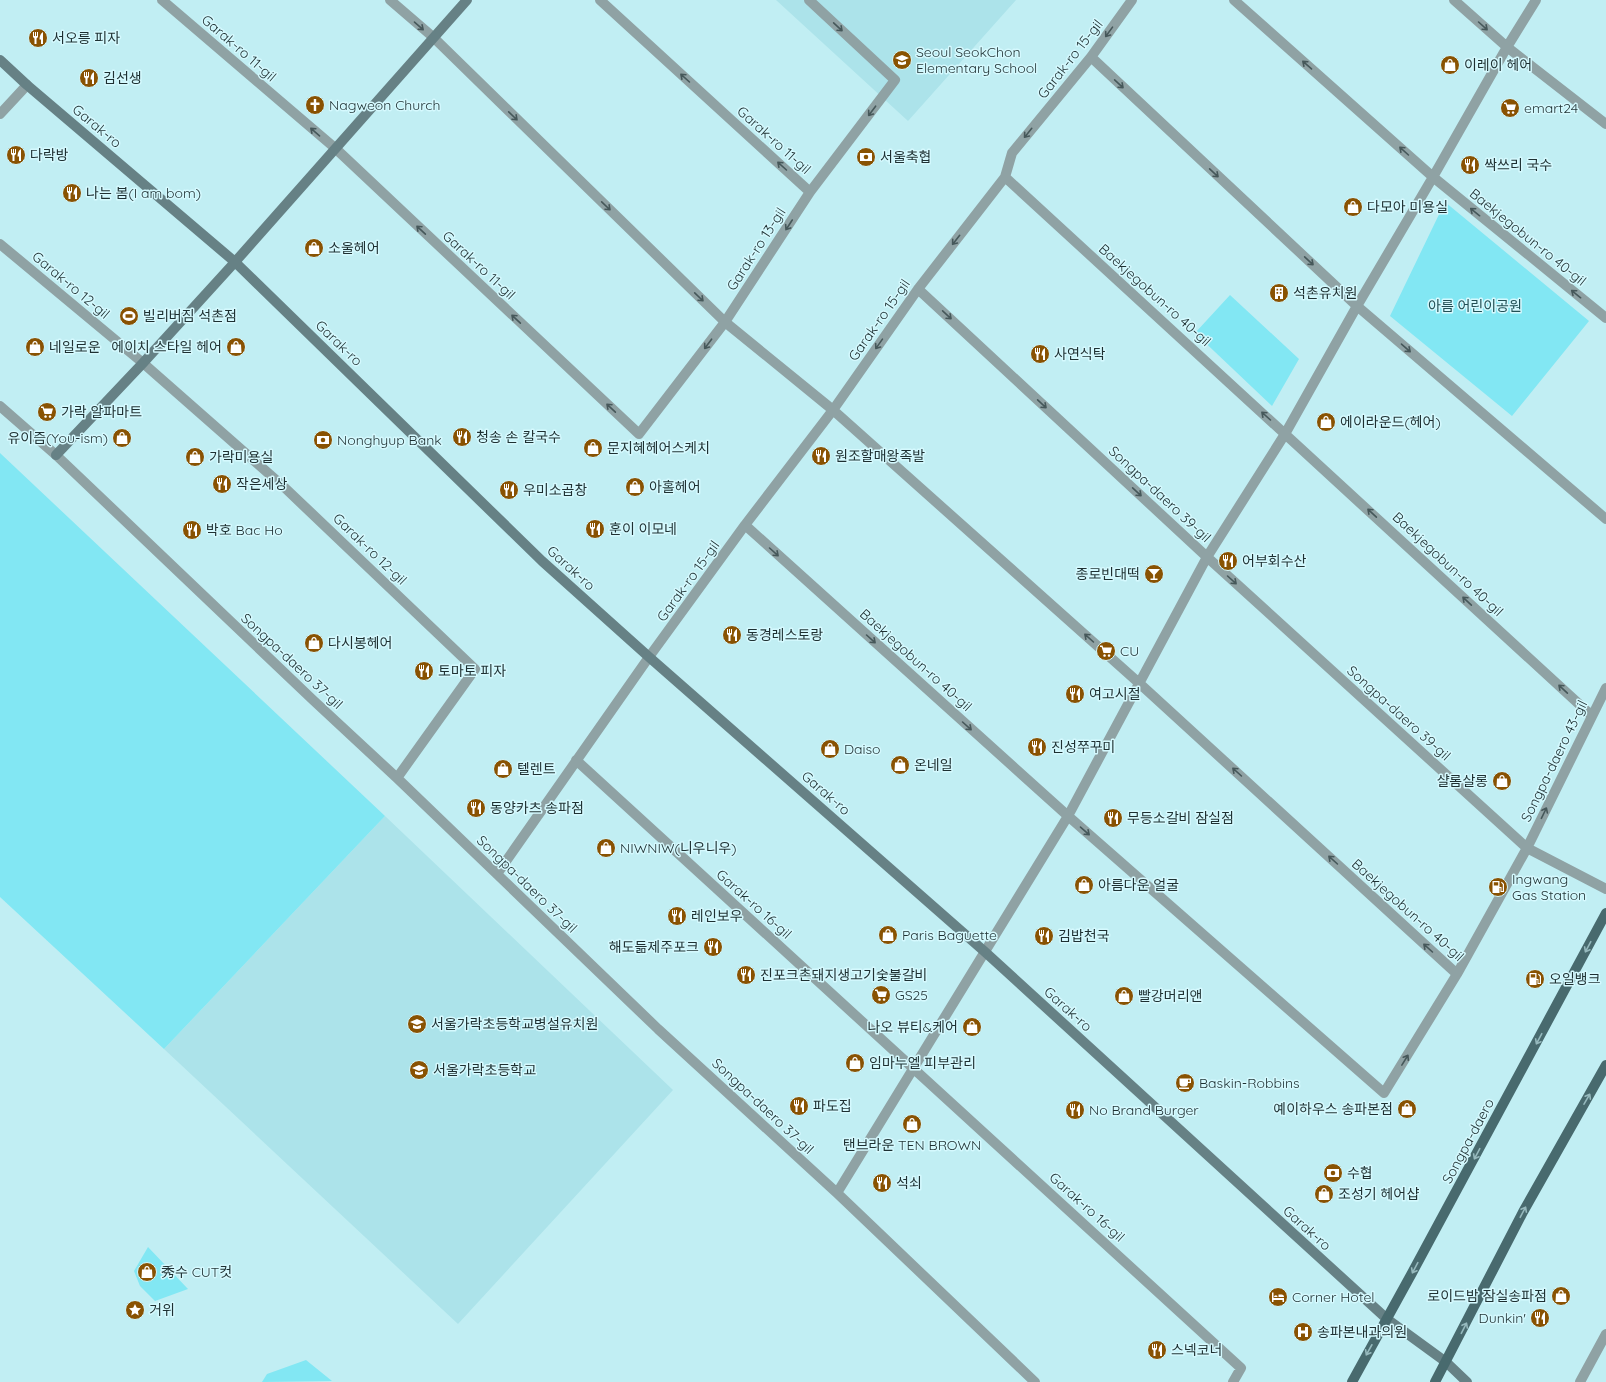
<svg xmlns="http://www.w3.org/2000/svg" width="1606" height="1382" viewBox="0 0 1606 1382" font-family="Quicksand,'Noto Sans KR',sans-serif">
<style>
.built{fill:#ace3ea}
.green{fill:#82e7f3}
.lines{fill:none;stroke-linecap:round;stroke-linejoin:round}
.street{stroke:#8fa2a4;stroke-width:10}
.secondary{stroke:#668185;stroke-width:10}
.primary{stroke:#486a6e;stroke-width:10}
.oneway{stroke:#46585a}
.oneway2{stroke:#96b9bd}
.labels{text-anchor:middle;stroke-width:3;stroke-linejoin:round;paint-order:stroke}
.poi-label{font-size:14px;fill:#1e3032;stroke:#d5f9fe;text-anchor:start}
.street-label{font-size:14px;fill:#1e3032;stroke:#d5f9fe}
.park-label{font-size:14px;fill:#225055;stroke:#d5f9fe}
</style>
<rect width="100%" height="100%" fill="#c1eef3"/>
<path class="built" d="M 776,0 L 1016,0 L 908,121 Z
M 385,816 L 673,1090 L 458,1324 L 164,1049 Z"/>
<path class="green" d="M 1445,202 L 1589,321 L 1512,416 L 1390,316 Z
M 1230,295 L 1299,359 L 1272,406 L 1195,333 Z
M 0,453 L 385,816 L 164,1049 L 0,897 Z
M 148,1247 L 188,1289 L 155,1301 L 140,1286 L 134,1271 Z
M 306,1360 L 332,1381 L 262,1382 L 267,1374 Z"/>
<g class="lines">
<path class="street" d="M 162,0 L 335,148 L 639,434 L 725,322 L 810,192 L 895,80 L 809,0
M 390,0 L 433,37 L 725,322 L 833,410 L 1139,683 L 1457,974
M 600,0 L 810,192
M 1234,0 L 1433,177 L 1606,318
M 1454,0 L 1507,47 L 1606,124
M 1091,57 L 1357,306 L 1606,519
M 0,114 L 27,85
M 1005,177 L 1592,716
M 0,244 L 143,363 L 284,487 L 475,669 L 397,778
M 918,289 L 1207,557 L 1527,848 L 1606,889
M 0,406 L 56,455 L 313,700 L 397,778 L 658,1029 L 837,1193 L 1035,1382
M 745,525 L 1068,816 L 1384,1093 L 1457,974 L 1527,848 L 1606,688
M 576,760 L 1241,1368 L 1233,1382
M 497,874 L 649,657 L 745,525 L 833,410 L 918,289 L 1005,177 L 1012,153 L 1091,57 L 1132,0
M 837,1193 L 1068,816 L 1207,557 L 1285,434 L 1357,306 L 1433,177 L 1507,47 L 1536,0
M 1580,1382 L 1606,1334"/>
<path class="secondary" d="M 0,60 L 27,85 L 235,262 L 542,561 L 649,657 L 984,951 L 1387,1319 L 1446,1362 L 1467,1382
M 56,455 L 143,363 L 235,262 L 467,0"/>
<path class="primary" d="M 1352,1382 L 1412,1273 L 1606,913
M 1435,1382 L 1523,1212 L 1606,1065"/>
</g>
<defs><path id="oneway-shaft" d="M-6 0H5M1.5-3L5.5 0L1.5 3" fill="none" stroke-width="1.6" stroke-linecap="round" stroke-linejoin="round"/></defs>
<g class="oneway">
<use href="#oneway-shaft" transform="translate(419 26) rotate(41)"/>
<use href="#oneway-shaft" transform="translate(1483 26) rotate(42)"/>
<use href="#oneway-shaft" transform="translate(838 27) rotate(43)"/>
<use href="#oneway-shaft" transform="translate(1109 32) rotate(126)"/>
<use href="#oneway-shaft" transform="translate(1307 65) rotate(-139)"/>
<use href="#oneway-shaft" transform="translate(685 78) rotate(-138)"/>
<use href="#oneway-shaft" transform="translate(1119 84) rotate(43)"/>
<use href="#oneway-shaft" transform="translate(872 111) rotate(127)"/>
<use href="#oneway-shaft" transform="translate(513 116) rotate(44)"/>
<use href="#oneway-shaft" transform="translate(315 132) rotate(-139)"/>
<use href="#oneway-shaft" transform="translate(1028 133) rotate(129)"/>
<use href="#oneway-shaft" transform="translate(1404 151) rotate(-138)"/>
<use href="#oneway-shaft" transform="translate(782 166) rotate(-138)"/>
<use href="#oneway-shaft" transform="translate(1214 173) rotate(43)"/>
<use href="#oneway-shaft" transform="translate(606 206) rotate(44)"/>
<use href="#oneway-shaft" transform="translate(1475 212) rotate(-141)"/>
<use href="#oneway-shaft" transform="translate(789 225) rotate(123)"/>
<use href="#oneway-shaft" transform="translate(421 230) rotate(-137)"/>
<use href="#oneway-shaft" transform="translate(956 240) rotate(128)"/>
<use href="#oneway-shaft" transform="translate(1309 261) rotate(43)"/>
<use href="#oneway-shaft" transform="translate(1576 294) rotate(-141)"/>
<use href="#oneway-shaft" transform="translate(699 297) rotate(44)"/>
<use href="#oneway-shaft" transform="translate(947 315) rotate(43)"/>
<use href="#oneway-shaft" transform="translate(516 319) rotate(-137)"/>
<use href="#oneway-shaft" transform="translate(708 344) rotate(127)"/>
<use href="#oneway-shaft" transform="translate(879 344) rotate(125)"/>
<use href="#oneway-shaft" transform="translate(1406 348) rotate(41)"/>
<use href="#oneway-shaft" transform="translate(1042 404) rotate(43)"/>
<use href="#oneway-shaft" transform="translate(611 408) rotate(-137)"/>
<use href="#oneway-shaft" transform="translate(1266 416) rotate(-138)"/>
<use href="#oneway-shaft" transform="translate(1137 492) rotate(43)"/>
<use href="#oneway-shaft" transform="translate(1372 513) rotate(-137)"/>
<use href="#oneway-shaft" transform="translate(774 552) rotate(42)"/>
<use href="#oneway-shaft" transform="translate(1232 580) rotate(42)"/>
<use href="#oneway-shaft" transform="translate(1467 601) rotate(-137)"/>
<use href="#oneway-shaft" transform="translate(1089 638) rotate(-138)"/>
<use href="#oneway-shaft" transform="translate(871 639) rotate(42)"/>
<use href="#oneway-shaft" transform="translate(1563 689) rotate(-137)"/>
<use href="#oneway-shaft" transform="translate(967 726) rotate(42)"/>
<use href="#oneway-shaft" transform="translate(1237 772) rotate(-138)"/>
<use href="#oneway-shaft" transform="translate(1544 813) rotate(-64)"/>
<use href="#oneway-shaft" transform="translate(1085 831) rotate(41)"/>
<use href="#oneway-shaft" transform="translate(1333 860) rotate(-138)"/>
<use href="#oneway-shaft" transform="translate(1428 948) rotate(-138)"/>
<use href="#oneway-shaft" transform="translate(1405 1060) rotate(-58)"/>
</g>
<g class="oneway2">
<use href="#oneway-shaft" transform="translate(1588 947) rotate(118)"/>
<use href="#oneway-shaft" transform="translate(1539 1039) rotate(118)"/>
<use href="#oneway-shaft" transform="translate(1587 1099) rotate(-60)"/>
<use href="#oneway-shaft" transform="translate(1477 1154) rotate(118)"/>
<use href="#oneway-shaft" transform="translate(1523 1212) rotate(-62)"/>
<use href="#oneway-shaft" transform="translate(1415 1268) rotate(118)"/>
<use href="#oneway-shaft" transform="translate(1464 1328) rotate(-63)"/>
<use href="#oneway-shaft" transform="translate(1369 1350) rotate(119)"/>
</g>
<defs>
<symbol id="restaurant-disc" viewBox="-11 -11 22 22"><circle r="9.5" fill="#895202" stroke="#d5f9fe"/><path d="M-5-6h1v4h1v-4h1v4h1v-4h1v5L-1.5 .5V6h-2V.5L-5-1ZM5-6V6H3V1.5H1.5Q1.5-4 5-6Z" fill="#fff"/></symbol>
<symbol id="school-disc" viewBox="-11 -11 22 22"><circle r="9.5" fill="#895202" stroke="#d5f9fe"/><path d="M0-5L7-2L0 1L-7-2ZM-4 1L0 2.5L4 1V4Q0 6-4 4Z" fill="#fff"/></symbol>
<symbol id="shop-disc" viewBox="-11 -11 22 22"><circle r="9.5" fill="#895202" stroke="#d5f9fe"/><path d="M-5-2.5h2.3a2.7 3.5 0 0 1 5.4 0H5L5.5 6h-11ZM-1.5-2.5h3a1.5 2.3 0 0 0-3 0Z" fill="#fff"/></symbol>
<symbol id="church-disc" viewBox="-11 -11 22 22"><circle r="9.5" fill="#895202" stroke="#d5f9fe"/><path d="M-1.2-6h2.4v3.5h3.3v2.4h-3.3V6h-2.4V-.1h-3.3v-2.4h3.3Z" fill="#fff"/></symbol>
<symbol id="supermarket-disc" viewBox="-11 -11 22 22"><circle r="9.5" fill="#895202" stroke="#d5f9fe"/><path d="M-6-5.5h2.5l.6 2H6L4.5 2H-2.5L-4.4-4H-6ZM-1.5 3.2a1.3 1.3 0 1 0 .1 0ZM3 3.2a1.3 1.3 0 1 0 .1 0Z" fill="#fff"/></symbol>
<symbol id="bank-disc" viewBox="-11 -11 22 22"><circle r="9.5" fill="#895202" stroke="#d5f9fe"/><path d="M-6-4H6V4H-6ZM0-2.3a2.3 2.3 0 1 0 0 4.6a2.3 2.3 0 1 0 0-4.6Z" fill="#fff"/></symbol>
<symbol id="building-disc" viewBox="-11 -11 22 22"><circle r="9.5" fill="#895202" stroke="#d5f9fe"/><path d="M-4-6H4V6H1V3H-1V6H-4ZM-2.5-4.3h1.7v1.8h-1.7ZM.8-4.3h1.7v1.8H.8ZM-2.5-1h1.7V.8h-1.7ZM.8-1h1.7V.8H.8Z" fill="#fff"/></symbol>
<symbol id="stadium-disc" viewBox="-11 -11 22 22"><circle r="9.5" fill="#895202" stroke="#d5f9fe"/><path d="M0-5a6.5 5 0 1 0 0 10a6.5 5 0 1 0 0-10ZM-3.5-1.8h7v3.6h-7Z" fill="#fff"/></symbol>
<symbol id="bar-disc" viewBox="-11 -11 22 22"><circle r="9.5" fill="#895202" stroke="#d5f9fe"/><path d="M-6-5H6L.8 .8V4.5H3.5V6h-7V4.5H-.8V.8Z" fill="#fff"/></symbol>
<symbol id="fuel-disc" viewBox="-11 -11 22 22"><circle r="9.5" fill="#895202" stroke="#d5f9fe"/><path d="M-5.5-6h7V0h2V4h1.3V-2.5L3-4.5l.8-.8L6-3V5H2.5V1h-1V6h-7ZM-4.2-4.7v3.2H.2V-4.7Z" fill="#fff"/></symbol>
<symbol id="cafe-disc" viewBox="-11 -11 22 22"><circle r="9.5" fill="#895202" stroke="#d5f9fe"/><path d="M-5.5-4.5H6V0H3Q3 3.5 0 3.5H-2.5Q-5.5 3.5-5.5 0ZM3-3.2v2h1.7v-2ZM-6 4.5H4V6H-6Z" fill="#fff"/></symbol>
<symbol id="hotel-disc" viewBox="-11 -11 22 22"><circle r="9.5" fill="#895202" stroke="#d5f9fe"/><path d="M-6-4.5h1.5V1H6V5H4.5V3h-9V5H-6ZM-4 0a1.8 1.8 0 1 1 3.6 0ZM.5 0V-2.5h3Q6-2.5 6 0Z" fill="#fff"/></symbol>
<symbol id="sight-disc" viewBox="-11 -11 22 22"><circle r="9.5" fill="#895202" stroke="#d5f9fe"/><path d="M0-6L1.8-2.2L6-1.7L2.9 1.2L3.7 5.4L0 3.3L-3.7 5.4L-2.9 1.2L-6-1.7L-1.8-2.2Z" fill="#fff"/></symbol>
<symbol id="hospital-disc" viewBox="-11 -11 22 22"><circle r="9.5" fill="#895202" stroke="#d5f9fe"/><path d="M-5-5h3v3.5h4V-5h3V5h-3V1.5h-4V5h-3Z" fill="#fff"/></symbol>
</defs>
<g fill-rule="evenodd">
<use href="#restaurant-disc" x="27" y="27" width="22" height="22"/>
<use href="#school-disc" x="891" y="49" width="22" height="22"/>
<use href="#shop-disc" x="1439" y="54" width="22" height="22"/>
<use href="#restaurant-disc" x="78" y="67" width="22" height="22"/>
<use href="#church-disc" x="304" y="94" width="22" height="22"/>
<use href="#supermarket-disc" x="1499" y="97" width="22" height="22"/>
<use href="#restaurant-disc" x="5" y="144" width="22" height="22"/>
<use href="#bank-disc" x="855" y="146" width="22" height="22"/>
<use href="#restaurant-disc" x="1459" y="154" width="22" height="22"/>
<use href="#restaurant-disc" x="61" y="182" width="22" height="22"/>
<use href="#shop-disc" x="1342" y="196" width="22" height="22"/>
<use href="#shop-disc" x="303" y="237" width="22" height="22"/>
<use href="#building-disc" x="1268" y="282" width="22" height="22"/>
<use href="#stadium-disc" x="118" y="305" width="22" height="22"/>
<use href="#shop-disc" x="24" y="336" width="22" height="22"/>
<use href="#shop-disc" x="225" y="336" width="22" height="22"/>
<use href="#restaurant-disc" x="1029" y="343" width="22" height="22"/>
<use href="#supermarket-disc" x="36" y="401" width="22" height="22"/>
<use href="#shop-disc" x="1315" y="411" width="22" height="22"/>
<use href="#restaurant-disc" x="451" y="426" width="22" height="22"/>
<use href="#shop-disc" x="111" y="427" width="22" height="22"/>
<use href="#bank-disc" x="312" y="429" width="22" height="22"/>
<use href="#shop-disc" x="582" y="437" width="22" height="22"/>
<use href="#restaurant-disc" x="810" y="445" width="22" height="22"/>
<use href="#shop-disc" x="184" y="446" width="22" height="22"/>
<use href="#restaurant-disc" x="211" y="473" width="22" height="22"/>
<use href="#shop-disc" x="624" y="476" width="22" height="22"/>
<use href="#restaurant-disc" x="498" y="479" width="22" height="22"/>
<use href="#restaurant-disc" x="584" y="518" width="22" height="22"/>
<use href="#restaurant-disc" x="181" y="519" width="22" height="22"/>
<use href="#restaurant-disc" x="1217" y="550" width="22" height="22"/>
<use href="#bar-disc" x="1143" y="563" width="22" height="22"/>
<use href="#restaurant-disc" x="721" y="624" width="22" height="22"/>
<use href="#shop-disc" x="303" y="632" width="22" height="22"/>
<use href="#supermarket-disc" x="1095" y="640" width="22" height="22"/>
<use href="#restaurant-disc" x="413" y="660" width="22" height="22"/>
<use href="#restaurant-disc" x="1064" y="683" width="22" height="22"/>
<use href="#restaurant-disc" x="1026" y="736" width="22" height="22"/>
<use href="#shop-disc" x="819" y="738" width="22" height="22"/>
<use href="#shop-disc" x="889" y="754" width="22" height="22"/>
<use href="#shop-disc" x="492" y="758" width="22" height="22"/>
<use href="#shop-disc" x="1491" y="770" width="22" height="22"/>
<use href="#restaurant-disc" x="465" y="797" width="22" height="22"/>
<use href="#restaurant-disc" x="1102" y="807" width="22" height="22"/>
<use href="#shop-disc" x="595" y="837" width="22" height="22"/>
<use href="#shop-disc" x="1073" y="874" width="22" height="22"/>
<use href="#fuel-disc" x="1487" y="876" width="22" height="22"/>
<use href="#restaurant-disc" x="666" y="905" width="22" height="22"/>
<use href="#shop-disc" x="877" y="924" width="22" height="22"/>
<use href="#restaurant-disc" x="1033" y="925" width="22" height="22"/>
<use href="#restaurant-disc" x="702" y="936" width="22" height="22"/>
<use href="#restaurant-disc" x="735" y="964" width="22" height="22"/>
<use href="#fuel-disc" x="1524" y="968" width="22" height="22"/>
<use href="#supermarket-disc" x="870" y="984" width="22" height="22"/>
<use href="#shop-disc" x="1113" y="985" width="22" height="22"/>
<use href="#school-disc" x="406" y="1013" width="22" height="22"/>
<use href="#shop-disc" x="961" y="1016" width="22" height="22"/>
<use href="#shop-disc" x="844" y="1052" width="22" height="22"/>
<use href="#school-disc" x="408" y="1059" width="22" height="22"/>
<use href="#cafe-disc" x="1174" y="1072" width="22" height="22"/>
<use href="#restaurant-disc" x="788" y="1095" width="22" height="22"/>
<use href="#shop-disc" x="1396" y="1098" width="22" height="22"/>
<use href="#restaurant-disc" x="1064" y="1099" width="22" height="22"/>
<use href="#shop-disc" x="901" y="1113" width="22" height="22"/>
<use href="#bank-disc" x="1322" y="1162" width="22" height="22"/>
<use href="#restaurant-disc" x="871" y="1172" width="22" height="22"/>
<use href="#shop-disc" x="1313" y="1183" width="22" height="22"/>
<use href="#shop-disc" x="136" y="1261" width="22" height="22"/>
<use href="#shop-disc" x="1550" y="1285" width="22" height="22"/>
<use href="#hotel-disc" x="1267" y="1286" width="22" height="22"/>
<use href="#sight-disc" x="124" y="1299" width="22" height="22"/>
<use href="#restaurant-disc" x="1529" y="1307" width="22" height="22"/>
<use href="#hospital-disc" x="1292" y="1321" width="22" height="22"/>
<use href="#restaurant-disc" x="1146" y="1339" width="22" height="22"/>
</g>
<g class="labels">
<g class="poi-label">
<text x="52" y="43">서오릉 피자</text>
<text x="916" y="57">Seoul SeokChon<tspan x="916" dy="16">Elementary School</tspan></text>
<text x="1464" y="70">이레이 헤어</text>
<text x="103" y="83">김선생</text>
<text x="329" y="110">Nagweon Church</text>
<text x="1524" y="113">emart24</text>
<text x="30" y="160">다락방</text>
<text x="880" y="162">서울축협</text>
<text x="1484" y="170">싹쓰리 국수</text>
<text x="86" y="198">나는 봄(I am bom)</text>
<text x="1367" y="212">다모아 미용실</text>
<text x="328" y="253">소울헤어</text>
<text x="1293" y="298">석촌유치원</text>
<text x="143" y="321">빌리버짐 석촌점</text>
<text x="49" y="352">네일로운</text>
<text x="222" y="352" text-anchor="end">에이치 스타일 헤어</text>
<text x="1054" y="359">사연식탁</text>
<text x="61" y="417">가락 알파마트</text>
<text x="1340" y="427">에이라운드(헤어)</text>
<text x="476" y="442">청송 손 칼국수</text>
<text x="108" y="443" text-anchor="end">유이즘(You-ism)</text>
<text x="337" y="445">Nonghyup Bank</text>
<text x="607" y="453">문지혜헤어스케치</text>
<text x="835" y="461">원조할매왕족발</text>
<text x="209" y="462">가락미용실</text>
<text x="236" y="489">작은세상</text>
<text x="649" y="492">아홀헤어</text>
<text x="523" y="495">우미소곱창</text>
<text x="609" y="534">훈이 이모네</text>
<text x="206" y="535">박호 Bac Ho</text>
<text x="1242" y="566">어부회수산</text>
<text x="1140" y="579" text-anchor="end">종로빈대떡</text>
<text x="746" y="640">동경레스토랑</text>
<text x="328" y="648">다시봉헤어</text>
<text x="1120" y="656">CU</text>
<text x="438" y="676">토마토 피자</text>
<text x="1089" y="699">여고시절</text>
<text x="1051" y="752">진성쭈꾸미</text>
<text x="844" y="754">Daiso</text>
<text x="914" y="770">온네일</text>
<text x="517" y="774">텔렌트</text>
<text x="1488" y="786" text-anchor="end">샬롬살롱</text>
<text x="490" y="813">동양카츠 송파점</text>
<text x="1127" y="823">무등소갈비 잠실점</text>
<text x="620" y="853">NIWNIW(니우니우)</text>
<text x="1512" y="884">Ingwang<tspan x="1512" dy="16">Gas Station</tspan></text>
<text x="1098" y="890">아름다운 얼굴</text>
<text x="691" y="921">레인보우</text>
<text x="902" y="940">Paris Baguette</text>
<text x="1058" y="941">김밥천국</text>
<text x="699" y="952" text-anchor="end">해도듦제주포크</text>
<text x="760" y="980">진포크촌돼지생고기숯불갈비</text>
<text x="1549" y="984">오일뱅크</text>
<text x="895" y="1000">GS25</text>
<text x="1138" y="1001">빨강머리앤</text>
<text x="431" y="1029">서울가락초등학교병설유치원</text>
<text x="958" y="1032" text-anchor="end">나오 뷰티&amp;케어</text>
<text x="869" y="1068">임마누엘 피부관리</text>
<text x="433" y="1075">서울가락초등학교</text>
<text x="1199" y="1088">Baskin-Robbins</text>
<text x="813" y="1111">파도집</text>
<text x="1393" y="1114" text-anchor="end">예이하우스 송파본점</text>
<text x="1089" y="1115">No Brand Burger</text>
<text x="912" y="1150" text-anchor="middle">탠브라운 TEN BROWN</text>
<text x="1347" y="1178">수협</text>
<text x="896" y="1188">석쇠</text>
<text x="1338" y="1199">조성기 헤어샵</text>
<text x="161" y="1277">秀수 CUT컷</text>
<text x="1547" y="1301" text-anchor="end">로이드밤 잠실송파점</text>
<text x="1292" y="1302">Corner Hotel</text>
<text x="149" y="1315">거위</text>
<text x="1526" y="1323" text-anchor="end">Dunkin'</text>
<text x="1317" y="1337">송파본내과의원</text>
<text x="1171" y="1355">스넥코너</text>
</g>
<g class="street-label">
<text transform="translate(239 48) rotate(41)" y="5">Garak-ro 11-gil</text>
<text transform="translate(1070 59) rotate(-52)" y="5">Garak-ro 15-gil</text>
<text transform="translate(97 126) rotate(40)" y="5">Garak-ro</text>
<text transform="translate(774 140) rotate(42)" y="5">Garak-ro 11-gil</text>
<text transform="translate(1528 237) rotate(39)" y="5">Baekjegobun-ro 40-gil</text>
<text transform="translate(756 249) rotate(-57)" y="5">Garak-ro 13-gil</text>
<text transform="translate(479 265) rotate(43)" y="5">Garak-ro 11-gil</text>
<text transform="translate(71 285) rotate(40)" y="5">Garak-ro 12-gil</text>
<text transform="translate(1155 295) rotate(42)" y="5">Baekjegobun-ro 40-gil</text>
<text transform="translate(879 320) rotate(-55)" y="5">Garak-ro 15-gil</text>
<text transform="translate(339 343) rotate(44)" y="5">Garak-ro</text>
<text transform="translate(1160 494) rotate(43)" y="5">Songpa-daero 39-gil</text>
<text transform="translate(370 549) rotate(44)" y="5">Garak-ro 12-gil</text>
<text transform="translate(1448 564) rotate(43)" y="5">Baekjegobun-ro 40-gil</text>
<text transform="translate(571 568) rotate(42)" y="5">Garak-ro</text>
<text transform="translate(688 581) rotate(-54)" y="5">Garak-ro 15-gil</text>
<text transform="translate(916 660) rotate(42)" y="5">Baekjegobun-ro 40-gil</text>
<text transform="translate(292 661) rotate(43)" y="5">Songpa-daero 37-gil</text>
<text transform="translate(1399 713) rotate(42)" y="5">Songpa-daero 39-gil</text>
<text transform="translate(1554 761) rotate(-64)" y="5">Songpa-daero 43-gil</text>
<text transform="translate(826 793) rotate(41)" y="5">Garak-ro</text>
<text transform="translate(527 884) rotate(44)" y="5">Songpa-daero 37-gil</text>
<text transform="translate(754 904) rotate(42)" y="5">Garak-ro 16-gil</text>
<text transform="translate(1408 910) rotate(42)" y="5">Baekjegobun-ro 40-gil</text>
<text transform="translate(1068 1009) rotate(42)" y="5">Garak-ro</text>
<text transform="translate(763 1106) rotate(43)" y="5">Songpa-daero 37-gil</text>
<text transform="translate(1468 1141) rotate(-62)" y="5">Songpa-daero</text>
<text transform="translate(1087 1207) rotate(42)" y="5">Garak-ro 16-gil</text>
<text transform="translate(1307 1228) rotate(42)" y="5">Garak-ro</text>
</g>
<g class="park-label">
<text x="1475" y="311">아름 어린이공원</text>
</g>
</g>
</svg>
